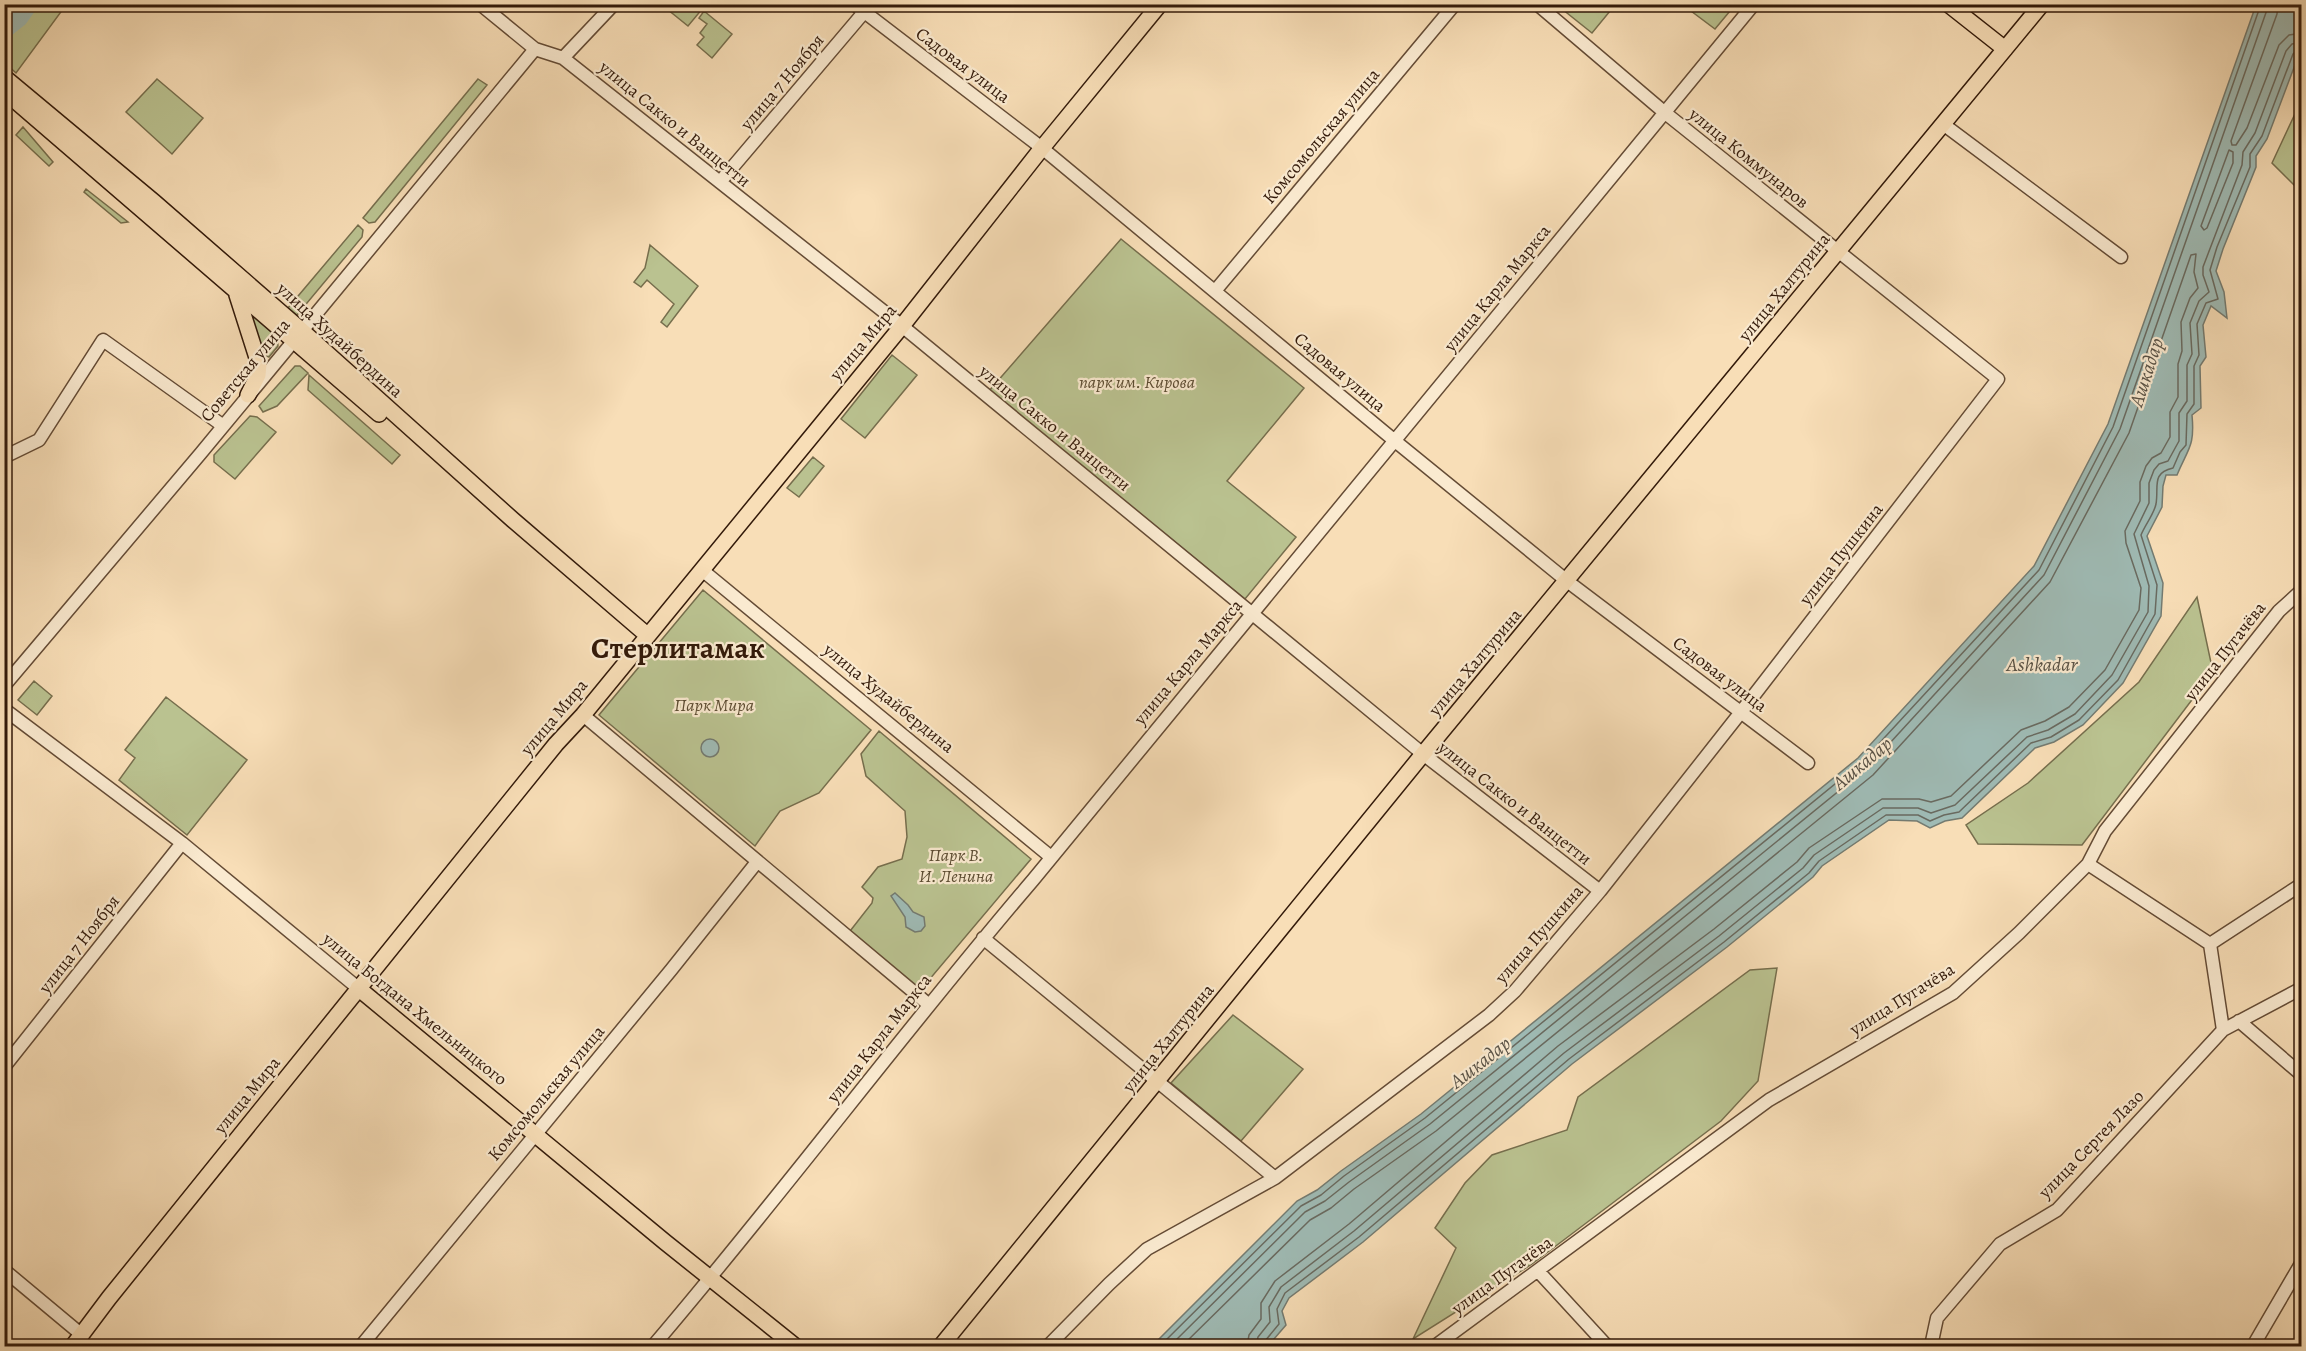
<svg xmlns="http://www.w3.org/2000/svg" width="2306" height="1351" viewBox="0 0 2306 1351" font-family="Alegreya,serif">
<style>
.green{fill:#bac290;stroke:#766e4d;stroke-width:1.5}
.water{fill:#9fbbb5;stroke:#747b71;stroke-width:1.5}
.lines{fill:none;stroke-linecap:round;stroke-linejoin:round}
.shore{stroke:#696a60;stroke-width:1.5}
.river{stroke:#9fbbb5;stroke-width:18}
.minor-casing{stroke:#644b35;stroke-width:15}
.major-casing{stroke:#331a0a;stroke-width:18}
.minor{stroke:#faead0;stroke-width:12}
.major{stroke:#f8deb7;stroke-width:15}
.labels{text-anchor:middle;stroke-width:4.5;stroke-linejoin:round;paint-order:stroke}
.street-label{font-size:18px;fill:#331a0a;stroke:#faead0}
.park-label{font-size:18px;font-style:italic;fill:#5c4c32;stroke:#faead0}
.water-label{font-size:20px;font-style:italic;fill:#595246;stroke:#faead0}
.town-label{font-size:30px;font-weight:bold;fill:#331a0a;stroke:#faead0}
</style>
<rect width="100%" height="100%" fill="#f8deb7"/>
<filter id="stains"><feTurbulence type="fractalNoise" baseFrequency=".00333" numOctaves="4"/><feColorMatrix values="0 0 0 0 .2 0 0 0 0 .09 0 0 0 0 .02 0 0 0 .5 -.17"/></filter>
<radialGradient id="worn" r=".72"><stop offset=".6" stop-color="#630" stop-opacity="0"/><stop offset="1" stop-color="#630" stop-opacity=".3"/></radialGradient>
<path class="green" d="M 5,4 L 26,5 L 5,27 L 4,5 Z
M 34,4 L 66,5 L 16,73 L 5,63 L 5,38 Z
M 662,5 L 698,5 L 703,8 L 688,26 Z
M 1557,5 L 1615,5 L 1592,33 Z
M 1683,5 L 1735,5 L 1715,29 Z
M 704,11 L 732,34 L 712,58 L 697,45 L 704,37 L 700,33 L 707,24 L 699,18 Z
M 157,79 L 203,118 L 172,154 L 126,112 Z
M 478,79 L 487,85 L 375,222 L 369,223 L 363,218 Z
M 2301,101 L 2301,192 L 2272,163 Z
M 23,127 L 53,162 L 49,166 L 16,135 Z
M 86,189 L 128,222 L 121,223 L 84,192 Z
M 358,225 L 363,230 L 362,237 L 297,315 L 288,308 Z
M 1121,239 L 1304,388 L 1227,481 L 1296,537 L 1245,599 L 989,391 Z
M 650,245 L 698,286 L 667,327 L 661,322 L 674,304 L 647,280 L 641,287 L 634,282 L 645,268 Z
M 249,311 L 277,336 L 278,346 L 269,357 L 262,354 Z
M 892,355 L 917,375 L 865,438 L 841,419 Z
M 295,366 L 300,366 L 308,373 L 277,406 L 263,412 L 259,406 Z
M 309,375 L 400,455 L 392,464 L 308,390 Z
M 250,416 L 257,417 L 276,432 L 235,479 L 214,462 L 214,455 Z
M 813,457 L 824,466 L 799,497 L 787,488 Z
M 703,590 L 871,730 L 819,793 L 780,811 L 755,846 L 599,715 Z
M 2197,597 L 2213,672 L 2082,845 L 1978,844 L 1966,825 L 2028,783 L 2139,682 Z
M 34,681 L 52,696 L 37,715 L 18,700 Z
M 166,697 L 247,760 L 187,835 L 119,780 L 135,758 L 125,750 Z
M 879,731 L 1031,859 L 918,993 L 847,935 L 872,903 L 873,898 L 862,887 L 878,867 L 902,859 L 907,837 L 905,811 L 866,776 L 861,754 Z
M 1777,968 L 1758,1081 L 1721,1121 L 1532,1264 L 1413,1339 L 1456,1248 L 1435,1228 L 1465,1183 L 1492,1155 L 1567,1130 L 1578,1097 L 1750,970 Z
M 1233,1015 L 1303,1069 L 1241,1141 L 1171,1083 Z"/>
<path class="water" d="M 2256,5 L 2301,5 L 2301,49 L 2267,139 L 2256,156 L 2256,167 L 2223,249 L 2216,271 L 2224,292 L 2227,318 L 2211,306 L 2203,325 L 2206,357 L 2200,366 L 2201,408 L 2192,415 C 2195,447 2188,448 2177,475 L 2166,475 L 2163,486 L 2162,507 L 2147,536 L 2163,583 L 2161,616 L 2123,683 L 2083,725 L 2054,742 L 2035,748 L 1962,818 L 1945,821 L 1930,828 L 1917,821 L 1889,820 L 1822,866 L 1813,877 L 1727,947 L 1572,1064 L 1363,1242 L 1289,1298 L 1282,1311 L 1286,1325 L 1268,1346 L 1152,1346 L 1297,1201 L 1317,1190 L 1341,1171 L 1421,1114 L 1858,758 L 2034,566 L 2108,424 Z
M701 748a9 9 0 1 1 18 0a9 9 0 1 1-18 0Z
M 895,893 L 908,905 L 913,912 L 924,917 L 925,926 L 921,931 L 915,932 L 906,927 L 905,917 L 891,896 Z"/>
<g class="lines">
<path class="shore" d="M 2278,4 L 2277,14 L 2231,141 L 2232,145 L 2236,145 L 2247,128 L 2279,45 L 2289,35 L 2302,33
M 2229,150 L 2233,152 L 2233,163 L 2207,228 L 2204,230 L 2201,226 Z
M 1160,1346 L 1301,1206 L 1321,1195 L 1344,1176 L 1425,1118 L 1862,762 L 2039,570 L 2113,427 L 2261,4
M 1170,1346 L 1305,1212 L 1325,1201 L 1349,1182 L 1430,1124 L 1867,768 L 2044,575 L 2120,429 L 2269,4
M 1182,1346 L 1310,1220 L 1331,1208 L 1354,1189 L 1436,1131 L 1873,775 L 2050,582 L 2129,433 L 2191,255 L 2196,254 L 2194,272 L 2198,288 L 2190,298 L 2181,322 L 2182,351 L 2178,364 L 2178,397 L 2170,412 L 2170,437 L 2161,453 L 2152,458 L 2146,466 L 2140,482 L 2140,501 L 2125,531 L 2126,543 L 2141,588 L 2139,610 L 2105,670 L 2069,707 L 2045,721 L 2021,730 L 1951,796 L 1931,802 L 1919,799 L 1882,799 L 1809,848 L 1797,862 L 1714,929 L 1558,1046 L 1349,1224 L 1275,1281 L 1261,1303 L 1261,1319 L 1249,1335 L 1247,1346
M 1256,1346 L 1258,1337 L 1270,1322 L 1269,1307 L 1281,1287 L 1354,1231 L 1564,1053 L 1719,936 L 1803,868 L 1814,855 L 1883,808 L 1918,808 L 1931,813 L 1955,805 L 2027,737 L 2048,730 L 2075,714 L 2112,675 L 2148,612 L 2149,586 L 2134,534 L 2149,503 L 2149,483 L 2154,470 L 2159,464 L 2168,461 L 2179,441 L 2179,413 L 2187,401 L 2187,365 L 2192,354 L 2190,323 L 2199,301 L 2209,292 L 2203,275 L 2203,267 L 2242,165 L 2243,152 L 2255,133 L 2286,51 L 2292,44 L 2302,42
M 1264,1346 L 1265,1341 L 1279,1324 L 1277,1309 L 1285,1293 L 1359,1237 L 1569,1059 L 1724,942 L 1809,873 L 1819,861 L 1886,815 L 1918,815 L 1930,821 L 1944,815 L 1959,812 L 2031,743 L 2051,737 L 2079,720 L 2118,680 L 2155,614 L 2157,585 L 2141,535 C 2145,525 2154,514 2156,504 C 2159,486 2151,473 2173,468 L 2180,452 L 2186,445 L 2187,414 L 2194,404 L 2194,366 L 2199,355 L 2197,324 L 2206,303 L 2218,299 L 2210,270 L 2217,247 L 2250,167 L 2250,154 L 2262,136 L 2293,54 L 2297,50 L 2302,50"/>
<path class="river" d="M 4,30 L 19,18 L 29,4"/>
<defs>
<path id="minor" d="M 480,4 L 535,49 L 563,58 L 902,326 L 1423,754 L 1600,891
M 854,4 L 1042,148 L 1395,441 L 1567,581 L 1808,763
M 563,58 L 614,4
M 1943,124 L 2121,257
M 720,182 L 871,4
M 1215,291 L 1455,4
M 4,457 L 39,440 L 103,340 L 222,425
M 702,570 L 1051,857
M 4,686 L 201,453 L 535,49
M 4,709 L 182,843 L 358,988
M 583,715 L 928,1004
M 2088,864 L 2210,944 L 2223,1030
M 983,938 L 1275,1178
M 2210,944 L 2302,884
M 2239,1021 L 2302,1075
M 4,1067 L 182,843
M 4,1270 L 82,1335
M 1538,1271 L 1607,1346
M 361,1346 L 671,970 L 757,862
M 653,1346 C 783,1194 902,1033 1033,880 L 1754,4
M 1048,1346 L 1109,1284 L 1147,1249 L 1275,1178 L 1489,1015 L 1515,991 L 1600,891 L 1741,712 L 1998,379 L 1664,112 L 1537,4
M 1435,1346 L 1769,1100 L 1953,993 L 2019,933 L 2088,864 L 2105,831 L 2279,611 L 2302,590
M 1931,1346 L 1937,1318 L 2000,1244 L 2057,1210 L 2223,1030 L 2302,988
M 2253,1346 L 2302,1262"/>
<path id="major" d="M 1948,4 L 2005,49
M 4,77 L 154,202 L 301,330 L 513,520 L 647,635
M 4,91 L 379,414
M 237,295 L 259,364 L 258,375 L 248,395
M 358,988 L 665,1242 L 795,1346
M 73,1346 L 109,1298 L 556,744 L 583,715 L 902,326 L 1042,148 L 1160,4
M 941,1346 L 1423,754 L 2042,4"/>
</defs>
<use href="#minor" class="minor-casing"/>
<use href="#major" class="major-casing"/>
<use href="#minor" class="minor"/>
<use href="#major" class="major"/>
</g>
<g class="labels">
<g class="street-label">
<text transform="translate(963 65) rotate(37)" y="6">Садовая улица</text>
<text transform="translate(782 82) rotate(-50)" y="6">улица 7 Ноября</text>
<text transform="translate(675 124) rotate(39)" y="6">улица Сакко и Ванцетти</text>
<text transform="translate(1321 136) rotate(-50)" y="6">Комсомольская улица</text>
<text transform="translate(1749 158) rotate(39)" y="6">улица Коммунаров</text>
<text transform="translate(1784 287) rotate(-51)" y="6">улица Халтурина</text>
<text transform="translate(1497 288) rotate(-51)" y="6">улица Карла Маркса</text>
<text transform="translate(340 340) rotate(42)" y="6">улица Худайбердина</text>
<text transform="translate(863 342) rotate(-50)" y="6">улица Мира</text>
<text transform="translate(245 370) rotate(-50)" y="6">Советская улица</text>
<text transform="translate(1340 372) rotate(40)" y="6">Садовая улица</text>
<text transform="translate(1055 428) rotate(39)" y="6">улица Сакко и Ванцетти</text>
<text transform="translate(1841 554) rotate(-52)" y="6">улица Пушкина</text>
<text transform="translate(2225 651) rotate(-52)" y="6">улица Пугачёва</text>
<text transform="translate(1188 662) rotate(-50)" y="6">улица Карла Маркса</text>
<text transform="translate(1475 662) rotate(-50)" y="6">улица Халтурина</text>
<text transform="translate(1720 674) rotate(37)" y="6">Садовая улица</text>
<text transform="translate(889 698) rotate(39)" y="6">улица Худайбердина</text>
<text transform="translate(554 717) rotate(-50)" y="6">улица Мира</text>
<text transform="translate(1515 803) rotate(38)" y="6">улица Сакко и Ванцетти</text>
<text transform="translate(1539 934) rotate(-49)" y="6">улица Пушкина</text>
<text transform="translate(79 944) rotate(-52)" y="6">улица 7 Ноября</text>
<text transform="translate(1902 999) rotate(-32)" y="6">улица Пугачёва</text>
<text transform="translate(415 1009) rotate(39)" y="6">улица Богдана Хмельницкого</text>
<text transform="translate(879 1038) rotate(-52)" y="6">улица Карла Маркса</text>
<text transform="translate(1168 1038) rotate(-51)" y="6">улица Халтурина</text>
<text transform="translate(546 1093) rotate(-50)" y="6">Комсомольская улица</text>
<text transform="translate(247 1095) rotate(-51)" y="6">улица Мира</text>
<text transform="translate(2091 1144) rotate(-46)" y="6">улица Сергея Лазо</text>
<text transform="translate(1502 1275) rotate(-36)" y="6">улица Пугачёва</text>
</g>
<g class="park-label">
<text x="1137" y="388">парк им. Кирова</text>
<text x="714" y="711">Парк Мира</text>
<text x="956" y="861">Парк В.<tspan x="956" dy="21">И. Ленина</tspan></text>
</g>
<g class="water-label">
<text transform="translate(2146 372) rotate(-72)" y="7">Ашкадар</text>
<text x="2042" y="671">Ashkadar</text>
<text transform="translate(1862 763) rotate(-40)" y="7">Ашкадар</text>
<text transform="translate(1480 1062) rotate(-38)" y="7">Ашкадар</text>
</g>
<g class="town-label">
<text x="678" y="658">Стерлитамак</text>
</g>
</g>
<rect width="2306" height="1351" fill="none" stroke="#f8deb7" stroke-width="24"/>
<rect x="6" y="6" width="2294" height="1339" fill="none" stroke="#331a0a" stroke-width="3"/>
<rect x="12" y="12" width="2282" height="1327" fill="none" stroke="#331a0a" stroke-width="1.5"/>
<rect width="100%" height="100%" filter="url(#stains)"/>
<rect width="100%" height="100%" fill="url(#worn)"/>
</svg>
